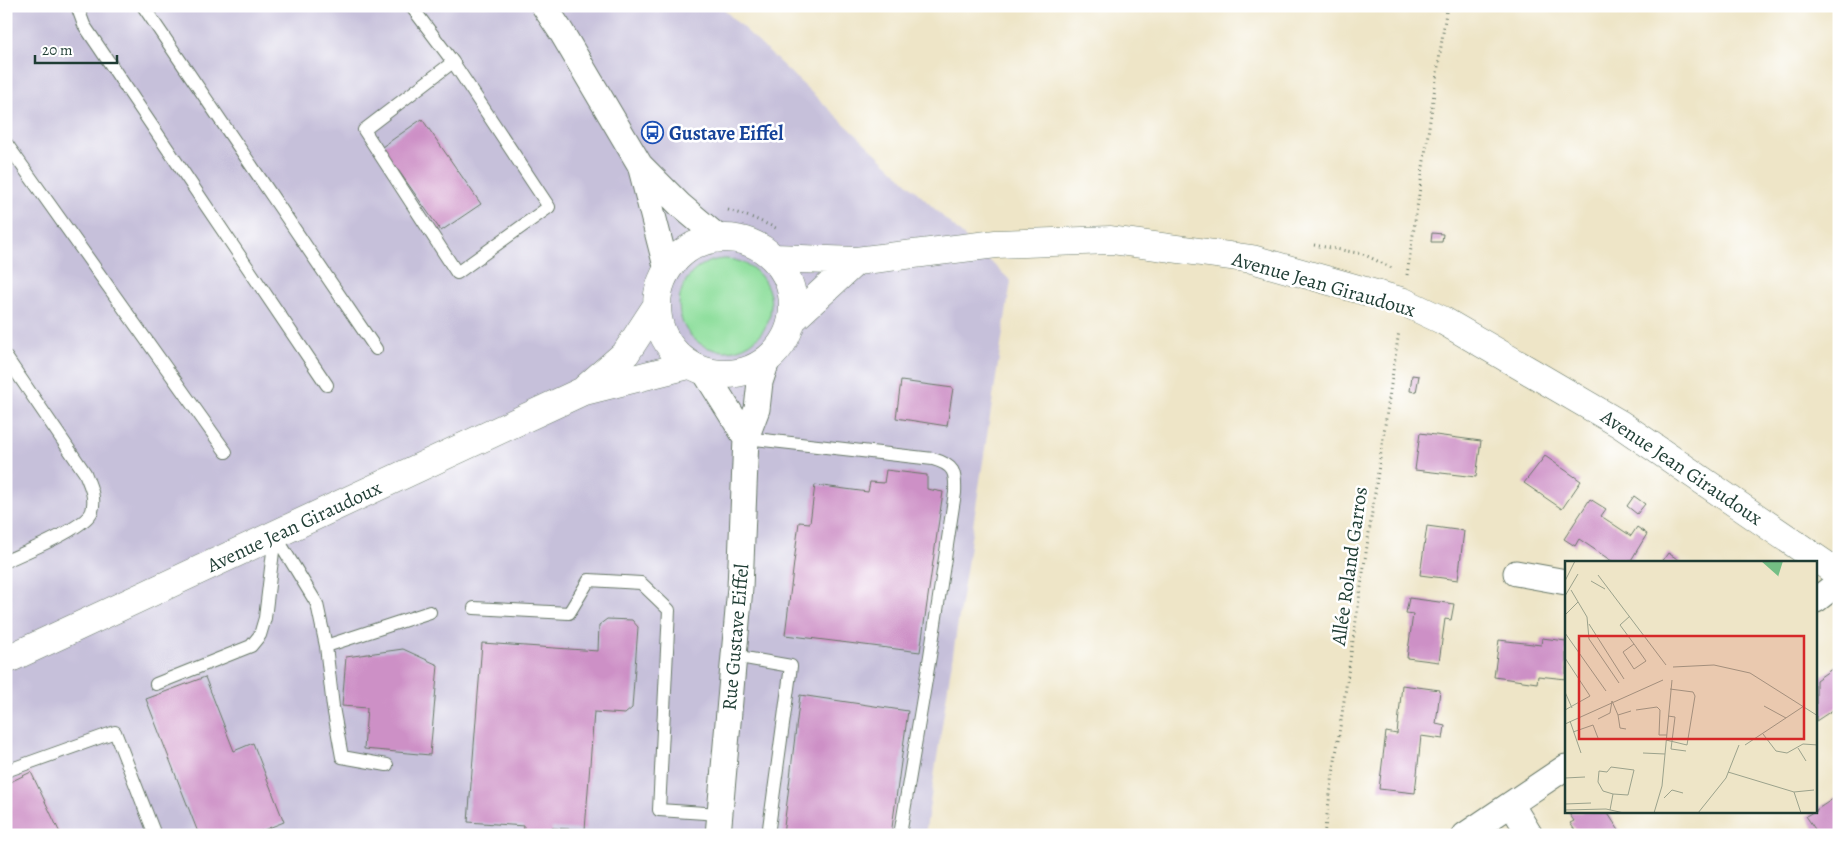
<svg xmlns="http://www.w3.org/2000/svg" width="1845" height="841" viewBox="0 0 1845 841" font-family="Alegreya,serif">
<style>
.industrial{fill:#c6c0da}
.green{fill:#90df9e;stroke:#588e69}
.building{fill:#cd90c6}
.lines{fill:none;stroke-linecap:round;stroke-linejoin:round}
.service-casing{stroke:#677867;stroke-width:14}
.minor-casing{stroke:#677867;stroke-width:27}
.tertiary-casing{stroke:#677867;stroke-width:29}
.path{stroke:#677867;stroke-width:3;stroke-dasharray:1 4;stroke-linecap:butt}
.service{stroke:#fff;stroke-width:12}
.minor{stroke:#fff;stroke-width:25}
.tertiary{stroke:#fff;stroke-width:28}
.labels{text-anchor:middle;stroke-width:5;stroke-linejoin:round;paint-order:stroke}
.transit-label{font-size:20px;font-weight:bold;fill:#164399;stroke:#fff;text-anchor:start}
.street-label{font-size:20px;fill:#1f3d34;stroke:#fff}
.inset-road{fill:none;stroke:#9ba28c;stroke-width:1}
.view{fill:#d62828;fill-opacity:0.15;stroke:#d62828;stroke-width:2.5}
.inset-edge{fill:none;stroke:#1f3d34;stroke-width:2.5}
</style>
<rect width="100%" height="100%" fill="#fff"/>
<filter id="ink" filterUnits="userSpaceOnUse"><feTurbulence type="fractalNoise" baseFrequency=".02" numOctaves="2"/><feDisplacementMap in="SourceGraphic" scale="10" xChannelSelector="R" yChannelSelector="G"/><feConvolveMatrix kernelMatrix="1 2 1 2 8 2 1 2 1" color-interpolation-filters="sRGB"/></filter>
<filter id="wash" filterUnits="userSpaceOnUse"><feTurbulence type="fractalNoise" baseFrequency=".0096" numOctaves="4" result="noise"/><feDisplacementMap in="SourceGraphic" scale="20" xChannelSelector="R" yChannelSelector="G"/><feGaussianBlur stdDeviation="1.12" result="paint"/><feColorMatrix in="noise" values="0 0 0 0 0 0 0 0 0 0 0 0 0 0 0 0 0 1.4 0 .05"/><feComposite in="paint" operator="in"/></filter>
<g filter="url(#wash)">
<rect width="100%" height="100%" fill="#eee5c7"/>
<path class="industrial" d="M 6,6 L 720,6 L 1011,281 L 925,835 L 6,835 Z"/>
<path class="green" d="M679 305a46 46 0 1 1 92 0a46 46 0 1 1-92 0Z"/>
<g id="blocks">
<path class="building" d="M 422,119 L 481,204 L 441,231 L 382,147 Z
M 1432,233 L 1443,234 L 1442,242 L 1431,242 Z
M 1412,375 L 1419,376 L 1416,392 L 1410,391 Z
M 901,381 L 953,388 L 947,426 L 896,418 Z
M 1420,433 L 1481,441 L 1476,477 L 1415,470 Z
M 1545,456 L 1581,481 L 1562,509 L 1524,483 Z
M 886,470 L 927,475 L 927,489 L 943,492 L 920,652 L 785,635 L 799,522 L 810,523 L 815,485 L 868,492 L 870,482 L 884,483 Z
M 1634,496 L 1645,504 L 1637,514 L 1627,506 Z
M 1590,499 L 1606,509 L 1601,516 L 1631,536 L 1637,527 L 1647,534 L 1630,562 L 1613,562 L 1579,539 L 1575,546 L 1564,539 Z
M 1427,526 L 1464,531 L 1458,580 L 1420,575 Z
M 1668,553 L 1682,562 L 1662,562 Z
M 1409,598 L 1454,604 L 1451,620 L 1445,619 L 1439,662 L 1407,658 L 1413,614 L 1406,613 Z
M 607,619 L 632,620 L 638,627 L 632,708 L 625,714 L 594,712 L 585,830 L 552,828 L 552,835 L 523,835 L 524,826 L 468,822 L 482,643 L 598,651 L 599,625 Z
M 1542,638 L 1566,641 L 1566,679 L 1538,676 L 1537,683 L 1494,677 L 1499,640 L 1541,645 Z
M 403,649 L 438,665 L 430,755 L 364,749 L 367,708 L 342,706 L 346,657 Z
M 1839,664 L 1839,706 L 1816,721 L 1816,680 Z
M 205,677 L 234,751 L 253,743 L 284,822 L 251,835 L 199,835 L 146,699 Z
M 1402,685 L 1440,690 L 1436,724 L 1445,726 L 1443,739 L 1421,736 L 1415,793 L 1379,789 L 1386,732 L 1397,734 Z
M 800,695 L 908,711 L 891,835 L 783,835 Z
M 31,772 L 61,835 L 6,835 L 6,784 Z
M 1839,795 L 1839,835 L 1819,835 L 1806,816 L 1813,812 L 1816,812 L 1816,810 Z
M 1568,812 L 1607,812 L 1622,835 L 1578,835 L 1570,823 L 1574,821 Z"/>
</g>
</g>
<g filter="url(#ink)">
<use href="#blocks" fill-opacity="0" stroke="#677867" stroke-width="1"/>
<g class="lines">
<defs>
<path id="service" d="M 77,6 L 84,25 L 327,385
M 143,6 L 376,349
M 411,6 L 453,62 L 549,207 L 457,273 L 364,130 L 453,62
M 6,143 L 226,452
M 6,357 L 85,473 C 90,486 96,497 92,511 C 86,528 25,552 6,561
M 746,438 L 933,459 C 954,465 956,472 955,493 L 930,656 L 900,835
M 474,608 L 569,613 L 589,580 L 641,583 L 669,610 L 659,810 L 720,814
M 326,646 L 333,707 L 342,757 L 387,765
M 734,656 L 791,666 L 768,835
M 156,684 L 251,646 L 260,635 L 265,618 L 275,535 L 317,604 L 326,646 L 430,612
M 6,771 L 115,732 L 155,835"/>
<path id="minor" d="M 544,6 L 562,33 L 640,165 L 680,205 L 719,238
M 640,165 L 667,270
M 704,371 L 746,438
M 1516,573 L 1566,582
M 1816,600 L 1839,582
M 1511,804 L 1530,835
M 718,835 L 740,588 L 746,438 L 757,409 L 760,382 L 767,361
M 1465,835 L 1566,767"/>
<path id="tertiary" d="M657 306a68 68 0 1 1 136 0a68 68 0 1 1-136 0Z
M 774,258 L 856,261 L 996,244 L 1111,240 L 1252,259 L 1404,302 L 1442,320 L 1620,424 L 1839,574
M 793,319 L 856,261
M 586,388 L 626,353 L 656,307
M 6,660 L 581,392 L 689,365"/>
</defs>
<use href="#service" class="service-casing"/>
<use href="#minor" class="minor-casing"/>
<use href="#tertiary" class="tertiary-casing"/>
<path class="path" d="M 728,210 L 753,218 L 778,229
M 1314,245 L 1363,254 L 1392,268
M 1407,275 L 1447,6
M 1324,835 L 1399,331"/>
<use href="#service" class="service"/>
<use href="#minor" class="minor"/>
<use href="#tertiary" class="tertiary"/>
</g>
</g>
<defs>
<symbol id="bus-ring" viewBox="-11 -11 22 22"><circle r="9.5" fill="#fff" stroke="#1a4fb4" stroke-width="1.5"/><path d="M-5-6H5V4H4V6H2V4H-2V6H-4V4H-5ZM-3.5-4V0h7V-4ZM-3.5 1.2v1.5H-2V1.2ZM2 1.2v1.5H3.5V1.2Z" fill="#1a4fb4"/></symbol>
</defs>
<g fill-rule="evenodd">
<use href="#bus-ring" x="640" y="120" width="25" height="25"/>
</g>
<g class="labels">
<g class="transit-label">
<text x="669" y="140">Gustave Eiffel</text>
</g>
<g class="street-label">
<text transform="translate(1324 284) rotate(16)" y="7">Avenue Jean Giraudoux</text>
<text transform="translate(1682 467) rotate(34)" y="7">Avenue Jean Giraudoux</text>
<text transform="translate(294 526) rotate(-25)" y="7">Avenue Jean Giraudoux</text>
<text transform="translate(1349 566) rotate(-82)" y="7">Allée Roland Garros</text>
<text transform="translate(735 637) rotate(-85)" y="7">Rue Gustave Eiffel</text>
</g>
</g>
<g transform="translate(1565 561)">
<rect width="252" height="252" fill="#eee5c7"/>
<path d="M 196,0 L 218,0 L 213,16 L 213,15 Z" fill="#74be85"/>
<path class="inset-road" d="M 33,14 L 101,104M 0,20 L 10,0M 26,20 L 40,28M 6,29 L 22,56 L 24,78 L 54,122M 0,35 L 13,13M 0,54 L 13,41M 65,55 L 55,64 L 69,83 L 81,100 L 69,108 L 58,91 L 69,83M 24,63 L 59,118M 0,72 L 41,130M 0,97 L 25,135 L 0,149M 108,106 L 149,104 L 185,112 L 253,155M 0,131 L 7,147M 199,145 L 221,157M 71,149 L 92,146 L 95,149 L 94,174 L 102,174M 53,154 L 55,167 L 61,168M 103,155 L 110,156 L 106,188 L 121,190M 33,158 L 45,152 L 47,140 L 53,154 L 66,150M 5,160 L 16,192M 0,163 L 98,119M 8,171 L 28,164 L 33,177M 198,173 L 211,190 L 222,192 L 238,183 L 253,184M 101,179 L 122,184 L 130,135 L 128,131 L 105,128M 180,184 L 239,145M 233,187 L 241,200M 78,192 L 100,193M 163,211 L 229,231 L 236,252M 0,217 L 20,216M 229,231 L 249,229M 99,237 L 107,229 L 118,232M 0,243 L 26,242M 0,249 L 41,248 L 59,252M 45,249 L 48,233 L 38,230 L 33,221 L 34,210 L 42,211 L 46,206 L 69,209 L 63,234 L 48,233M 89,252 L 97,225 L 107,119M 133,252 L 161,217 L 174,184"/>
<path class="view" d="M 14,75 L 239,75 L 239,178 L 14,178 Z"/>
<rect width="252" height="252" class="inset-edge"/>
</g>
<rect width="1845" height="841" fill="none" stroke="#fff" stroke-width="25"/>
<path d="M35 55v8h82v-8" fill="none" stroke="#1f3d34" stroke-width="2.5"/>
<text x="42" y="55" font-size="15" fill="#1f3d34" stroke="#ffffff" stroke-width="4" paint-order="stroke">20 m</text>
</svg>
